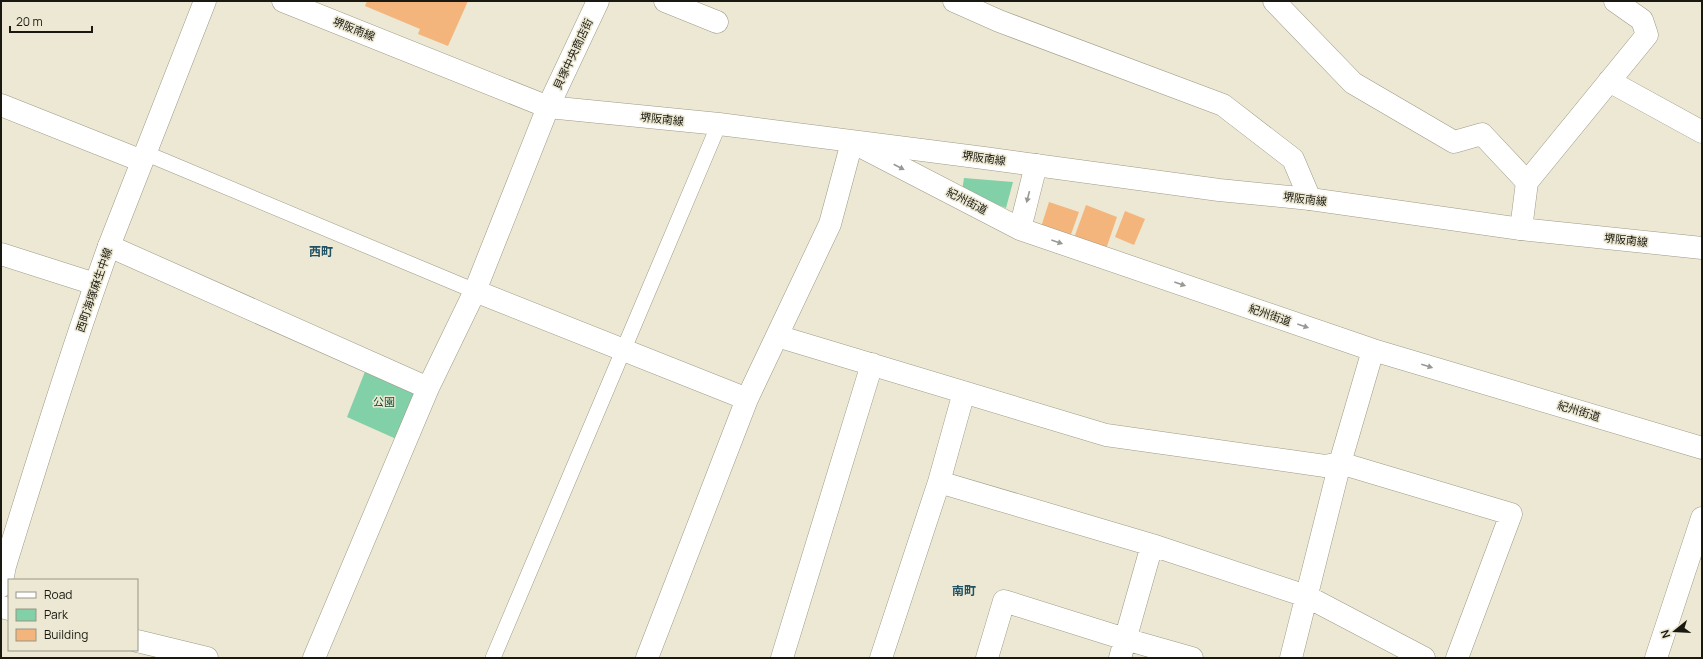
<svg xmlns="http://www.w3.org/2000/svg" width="1703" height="659" viewBox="0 0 1703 659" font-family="Manrope,'Noto Sans JP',sans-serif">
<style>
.green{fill:#82d0a7}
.building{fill:#f4b57c}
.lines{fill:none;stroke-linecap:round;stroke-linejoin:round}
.service-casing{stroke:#9e9a86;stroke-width:16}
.minor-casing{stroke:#9e9a86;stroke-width:23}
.tertiary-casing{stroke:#9e9a86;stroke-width:23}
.secondary-casing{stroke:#9e9a86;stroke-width:23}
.service{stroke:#fff;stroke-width:15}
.minor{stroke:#fff;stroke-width:22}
.tertiary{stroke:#fff;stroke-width:22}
.secondary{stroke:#fff;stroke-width:22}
.oneway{fill:#989894}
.labels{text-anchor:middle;stroke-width:3;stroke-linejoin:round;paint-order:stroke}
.street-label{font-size:11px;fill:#1a1911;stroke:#ece8d3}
.park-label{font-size:11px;fill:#094e32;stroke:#ece8d3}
.neighbourhood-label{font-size:12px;font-weight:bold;fill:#205263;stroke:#ece8d3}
</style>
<rect width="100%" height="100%" fill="#ece8d3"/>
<path class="green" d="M 964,178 L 1013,182 L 1006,208 L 962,191 Z
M 368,364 L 426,388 L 403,442 L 347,417 Z"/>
<path class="building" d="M 367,1 L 468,1 L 448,46 L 418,34 L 420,29 L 365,6 Z
M 1049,202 L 1079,212 L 1070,237 L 1041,227 Z
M 1086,205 L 1117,217 L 1106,249 L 1074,238 Z
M 1125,211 L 1145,219 L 1134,245 L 1115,237 Z"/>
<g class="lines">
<defs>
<path id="service" d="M 145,153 L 475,291
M 493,658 L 719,124"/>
<path id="minor" d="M 665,1 L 717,22
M 954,1 L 999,21 L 1223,105 L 1293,159 L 1310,199
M 1274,1 L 1353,83 L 1454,142 L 1482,134 L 1527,182 L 1521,229
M 1609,81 L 1702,132
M 1,105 L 142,161
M 1527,182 L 1647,35 L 1642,20 L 1615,1
M 1020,229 L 1036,165
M 109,246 L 428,388
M 1,254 L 95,284
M 475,291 L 747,399 L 830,224 L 852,142 L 1020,229 L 1373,350 L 1702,448
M 777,336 L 1106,435 L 1325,466 L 1340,463 L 1511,514 L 1457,658
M 939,482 L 964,392
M 1,607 L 9,609
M 137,641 L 207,658
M 314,658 L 428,388 L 475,291 L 548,107 L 598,1
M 647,658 L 747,399
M 782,658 L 872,364
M 881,658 L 939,482 L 1152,545 L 1306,596 L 1424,658
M 987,658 L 1004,601 L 1125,639 L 1192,658
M 1120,658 L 1152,545
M 1291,658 L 1340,463 L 1373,350
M 1656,658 L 1702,518"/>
<path id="tertiary" d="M 1,586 L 5,566 C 38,459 71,352 109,246 L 205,1"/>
<path id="secondary" d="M 283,1 L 548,107 L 719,124 L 984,158 L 1219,190 L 1310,199 L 1521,229 L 1702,248"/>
</defs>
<use href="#service" class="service-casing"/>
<use href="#minor" class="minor-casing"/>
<use href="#tertiary" class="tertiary-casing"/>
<use href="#secondary" class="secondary-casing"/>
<use href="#service" class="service"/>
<use href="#minor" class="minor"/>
<use href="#tertiary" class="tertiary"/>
<use href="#secondary" class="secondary"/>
</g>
<defs><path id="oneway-solid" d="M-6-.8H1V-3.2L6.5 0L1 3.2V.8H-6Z"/></defs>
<g class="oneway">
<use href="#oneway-solid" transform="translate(899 167) rotate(27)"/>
<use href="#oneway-solid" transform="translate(1028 197) rotate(104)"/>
<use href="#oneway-solid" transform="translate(1057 242) rotate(19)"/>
<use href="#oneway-solid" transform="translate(1180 284) rotate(19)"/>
<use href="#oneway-solid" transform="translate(1303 326) rotate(19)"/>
<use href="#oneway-solid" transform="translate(1427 366) rotate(17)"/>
</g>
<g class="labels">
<g class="street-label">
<text transform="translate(354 29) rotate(22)" y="4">堺阪南線</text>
<text transform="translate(573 54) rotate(-65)" y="4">貝塚中央商店街</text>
<text transform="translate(662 119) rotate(6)" y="4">堺阪南線</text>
<text transform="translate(984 158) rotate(8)" y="4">堺阪南線</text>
<text transform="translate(1305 199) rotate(7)" y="4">堺阪南線</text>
<text transform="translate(967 201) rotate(27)" y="4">紀州街道</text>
<text transform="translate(1626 240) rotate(6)" y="4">堺阪南線</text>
<text transform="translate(94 290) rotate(-71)" y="4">西町海塚麻生中線</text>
<text transform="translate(1270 315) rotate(19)" y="4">紀州街道</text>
<text transform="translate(1579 411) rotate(17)" y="4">紀州街道</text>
</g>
<g class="park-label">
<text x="384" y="406">公園</text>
</g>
<g class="neighbourhood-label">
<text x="321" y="256">西町</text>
<text x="964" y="595">南町</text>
</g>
</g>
<rect width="1703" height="659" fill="none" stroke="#1a1911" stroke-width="4"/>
<rect x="8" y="579" width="130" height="72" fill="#ece8d3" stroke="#989585"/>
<rect x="16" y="592" width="20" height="6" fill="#ffffff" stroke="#989585"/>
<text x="44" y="599" font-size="12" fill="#1a1911">Road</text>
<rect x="16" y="609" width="20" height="12" fill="#82d0a7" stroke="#989585"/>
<text x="44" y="619" font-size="12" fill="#1a1911">Park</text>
<rect x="16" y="629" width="20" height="12" fill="#f4b57c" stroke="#989585"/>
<text x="44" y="639" font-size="12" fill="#1a1911">Building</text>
<g transform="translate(1675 631) rotate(252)" stroke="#ece8d3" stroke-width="3" paint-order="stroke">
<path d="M0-3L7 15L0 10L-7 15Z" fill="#1a1911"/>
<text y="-6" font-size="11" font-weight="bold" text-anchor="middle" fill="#1a1911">N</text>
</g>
<path d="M10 26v6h82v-6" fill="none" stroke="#1a1911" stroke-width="2"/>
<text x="16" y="26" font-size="12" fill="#1a1911" stroke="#ece8d3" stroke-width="3" paint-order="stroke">20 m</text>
</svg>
